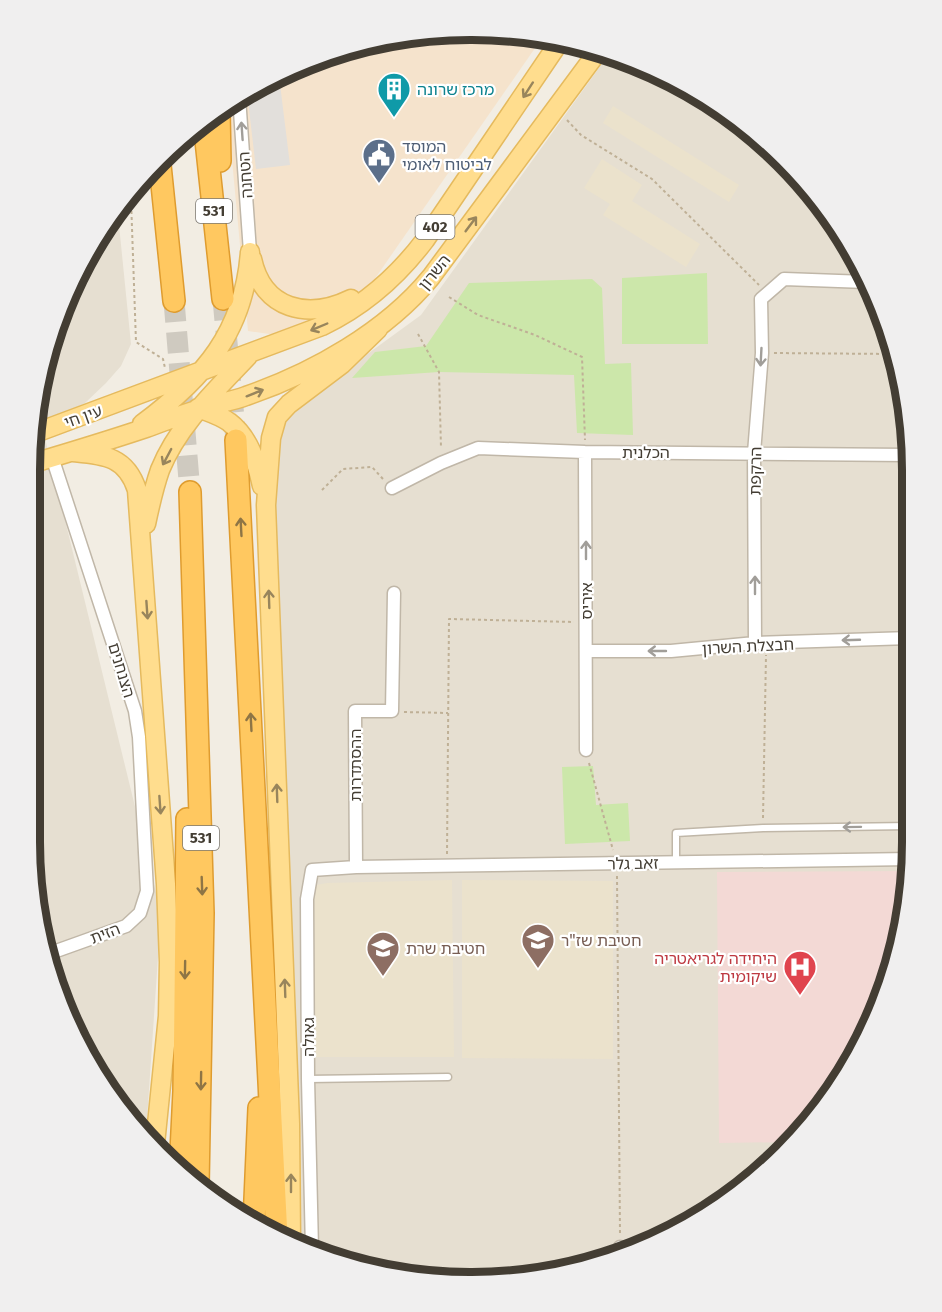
<svg xmlns="http://www.w3.org/2000/svg" width="942" height="1312" viewBox="0 0 942 1312" font-family="'Fira Sans','Noto Sans Hebrew',sans-serif">
<style>
.residential{fill:#e6dfd1}
.commercial{fill:#f5e3cc}
.education{fill:#ebe2cc}
.medical{fill:#f3d9d5}
.green{fill:#cce7aa}
.parking{fill:#e2dfdb}
.lines{fill:none;stroke-linecap:round;stroke-linejoin:round}
.highway-tunnel{stroke:#cfcac0;stroke-width:21;stroke-dasharray:21 10;stroke-linecap:butt}
.lane-casing{stroke:#c0b7a8;stroke-width:9}
.street-casing{stroke:#c0b7a8;stroke-width:15}
.primary-casing{stroke:#e5ba5e;stroke-width:21}
.highway-casing{stroke:#df9c2f;stroke-width:24}
.path{stroke:#bfb096;stroke-width:2;stroke-dasharray:3 3;stroke-linecap:butt}
.lane{stroke:#fff;stroke-width:6}
.street{stroke:#fff;stroke-width:12}
.primary{stroke:#ffdd8e;stroke-width:18}
.highway{stroke:#ffc860;stroke-width:21}
.oneway{stroke:#98855c}
.oneway2{stroke:#a19e99}
.oneway3{stroke:#8e7545}
.labels{text-anchor:middle;stroke-width:4.5;stroke-linejoin:round;paint-order:stroke}
.shield{fill:#fff;stroke:#7b7770;stroke-width:1.5}
.shield-label{font-size:15px;font-weight:bold;fill:#433d33}
.culture-label{font-size:16px;fill:#0d838f;stroke:#fff;text-anchor:start}
.service-label{font-size:16px;fill:#4e5e75;stroke:#fff;text-anchor:start}
.street-label{font-size:16px;fill:#433d33;stroke:#fff}
.education-label{font-size:16px;fill:#785e54;stroke:#fff;text-anchor:start}
.health-label{font-size:16px;fill:#be3a42;stroke:#fff;text-anchor:end}
.rim{fill:none;stroke:#433d33;stroke-width:8}
</style>
<rect width="100%" height="100%" fill="#f2ede3"/>
<path class="residential" d="M 609,54 L 666,76 L 740,121 L 803,180 L 878,302 L 908,413 L 911,869 L 897,955 L 866,1036 L 821,1110 L 762,1173 L 640,1248 L 528,1278 L 385,1274 L 276,1237 L 247,1217 L 281,814 L 274,422 L 421,315 Z
M 118,215 L 131,344 L 121,366 L 106,383 L 85,403 L 42,426 L 161,913 L 146,1134 L 104,1086 L 45,955 L 30,841 L 39,385 L 89,250 Z"/>
<path class="commercial" d="M 500,31 L 542,38 L 358,303 L 276,335 L 248,331 L 227,106 L 251,89 L 330,53 L 414,34 Z"/>
<path class="education" d="M 613,106 L 739,185 L 729,202 L 603,123 Z
M 602,159 L 642,185 L 632,201 L 700,244 L 686,267 L 603,215 L 610,204 L 584,188 Z
M 452,880 L 454,1057 L 311,1057 L 313,897 L 311,886 L 327,883 Z
M 462,880 L 613,881 L 613,1059 L 462,1058 Z"/>
<path class="medical" d="M 911,871 L 897,955 L 866,1036 L 821,1110 L 790,1142 L 719,1143 L 717,872 Z"/>
<path class="green" d="M 707,273 L 708,344 L 622,344 L 622,278 Z
M 592,279 L 602,288 L 605,364 L 631,363 L 633,435 L 577,433 L 574,375 L 439,372 L 352,378 L 375,352 L 426,346 L 469,283 Z
M 593,766 L 596,805 L 628,803 L 630,841 L 565,844 L 562,767 Z"/>
<path class="parking" d="M 279,76 L 290,165 L 256,169 L 247,92 Z"/>
<g class="lines">
<path class="highway-tunnel" d="M 223,299 L 236,440
M 174,301 L 190,492"/>
<defs>
<path id="lane" d="M 506,36 L 508,32
M 535,37 L 536,37
M 646,68 L 661,82
M 676,863 L 676,833 L 763,828 L 911,826
M 308,1079 L 448,1077"/>
<path id="street" d="M 239,97 L 250,252
M 585,452 L 586,750
M 392,488 L 441,463 L 478,448 L 585,452 L 908,455
M 755,643 L 754,453 L 762,353 L 761,299 L 784,279 L 866,282
M 586,651 L 671,651 L 755,643 L 910,638
M 356,867 L 355,711 L 392,711 L 394,593
M 45,955 L 126,926 L 140,913 L 147,891 L 139,737 L 135,711 L 52,457
M 620,1247 L 620,1254
M 312,1249 L 308,1079 L 307,899 L 312,870 L 356,867 L 911,859"/>
<path id="primary" d="M 252,259 C 263,310 308,320 351,299
M 198,408 C 208,412 219,415 229,422 C 249,437 257,463 262,486
M 142,424 C 204,378 244,332 250,252
M 38,432 L 322,326 C 364,306 397,277 425,240 L 560,41
M 73,452 C 104,455 126,456 137,490 L 166,884 L 169,962 L 168,1016 L 155,1144
M 37,462 C 74,451 110,440 146,428 C 163,422 180,415 197,410 C 213,404 230,402 246,396 C 313,373 386,332 431,277 L 599,50
M 146,524 C 150,505 154,487 160,470 C 178,425 216,390 248,356
M 291,1242 L 290,1124 L 266,505 L 271,438 L 277,417 L 289,404 L 342,364 L 378,329"/>
<path id="highway" d="M 219,112 L 220,161
M 204,122 L 223,299
M 160,165 L 174,301
M 236,440 L 277,1237
M 190,492 L 203,913 L 198,1185
M 180,1172 L 184,1091 L 187,819
M 254,1222 L 259,1108"/>
</defs>
<use href="#lane" class="lane-casing"/>
<use href="#street" class="street-casing"/>
<use href="#primary" class="primary-casing"/>
<use href="#highway" class="highway-casing"/>
<path class="path" d="M 567,120 L 581,135 L 652,179 L 759,285
M 131,199 L 136,342 L 163,359 L 165,368
M 449,297 L 478,315 L 535,335 L 582,357 L 585,440
M 418,334 L 439,372 L 441,448
M 774,353 L 892,354
M 322,490 L 343,469 L 372,467 L 383,479
M 404,712 L 448,713
M 589,763 L 613,850
M 763,818 L 766,655
M 447,854 L 449,619 L 574,622
M 617,876 L 620,1234"/>
<use href="#lane" class="lane"/>
<use href="#street" class="street"/>
<use href="#primary" class="primary"/>
<use href="#highway" class="highway"/>
</g>
<defs><path id="oneway-shaft" d="M-6 0H5M1.5-3L5.5 0L1.5 3" fill="none" stroke-width="1.6" stroke-linecap="round" stroke-linejoin="round" transform="scale(1.5)"/></defs>
<g class="oneway">
<use href="#oneway-shaft" transform="translate(528 90) rotate(123)"/>
<use href="#oneway-shaft" transform="translate(471 224) rotate(-53)"/>
<use href="#oneway-shaft" transform="translate(319 327) rotate(157)"/>
<use href="#oneway-shaft" transform="translate(255 393) rotate(-22)"/>
<use href="#oneway-shaft" transform="translate(167 457) rotate(118)"/>
<use href="#oneway-shaft" transform="translate(269 599) rotate(-92)"/>
<use href="#oneway-shaft" transform="translate(147 610) rotate(86)"/>
<use href="#oneway-shaft" transform="translate(277 793) rotate(-92)"/>
<use href="#oneway-shaft" transform="translate(160 805) rotate(86)"/>
<use href="#oneway-shaft" transform="translate(285 988) rotate(-92)"/>
<use href="#oneway-shaft" transform="translate(291 1183) rotate(-90)"/>
</g>
<g class="oneway2">
<use href="#oneway-shaft" transform="translate(242 131) rotate(-94)"/>
<use href="#oneway-shaft" transform="translate(761 357) rotate(93)"/>
<use href="#oneway-shaft" transform="translate(586 550) rotate(-90)"/>
<use href="#oneway-shaft" transform="translate(755 585) rotate(-90)"/>
<use href="#oneway-shaft" transform="translate(851 640) rotate(178)"/>
<use href="#oneway-shaft" transform="translate(657 651) rotate(-180)"/>
<use href="#oneway-shaft" transform="translate(852 827) rotate(179)"/>
</g>
<g class="oneway3">
<use href="#oneway-shaft" transform="translate(241 527) rotate(-93)"/>
<use href="#oneway-shaft" transform="translate(251 722) rotate(-93)"/>
<use href="#oneway-shaft" transform="translate(202 886) rotate(88)"/>
<use href="#oneway-shaft" transform="translate(185 970) rotate(91)"/>
<use href="#oneway-shaft" transform="translate(201 1081) rotate(91)"/>
</g>
<defs>
<symbol id="building-pin" viewBox="-11 -11 22 30"><path d="M0 17L-7.5 6A9.5 9.5 0 1 1 7.5 6Z" fill="#0f9aa8" stroke="#fff"/><path d="M-4-6H4V6H1V3H-1V6H-4ZM-2.5-4.3h1.7v1.8h-1.7ZM.8-4.3h1.7v1.8H.8ZM-2.5-1h1.7V.8h-1.7ZM.8-1h1.7V.8H.8Z" fill="#fff"/></symbol>
<symbol id="civic-pin" viewBox="-11 -11 22 30"><path d="M0 17L-7.5 6A9.5 9.5 0 1 1 7.5 6Z" fill="#5c6f8a" stroke="#fff"/><path d="M-.6-6.5H3V-4.5H.6V-3L4-1V1h2V6H-6V1h2V-1L-.6-3ZM-1.2 2.5V6h2.4V2.5Z" fill="#fff"/></symbol>
<symbol id="school-pin" viewBox="-11 -11 22 30"><path d="M0 17L-7.5 6A9.5 9.5 0 1 1 7.5 6Z" fill="#8d6e63" stroke="#fff"/><path d="M0-5L7-2L0 1L-7-2ZM-4 1L0 2.5L4 1V4Q0 6-4 4Z" fill="#fff"/></symbol>
<symbol id="hospital-pin" viewBox="-11 -11 22 30"><path d="M0 17L-7.5 6A9.5 9.5 0 1 1 7.5 6Z" fill="#e0444e" stroke="#fff"/><path d="M-5-5h3v3.5h4V-5h3V5h-3V1.5h-4V5h-3Z" fill="#fff"/></symbol>
</defs>
<g fill-rule="evenodd">
<use href="#building-pin" x="375" y="70" width="38" height="52"/>
<use href="#civic-pin" x="360" y="136" width="38" height="52"/>
<use href="#school-pin" x="519" y="921" width="38" height="52"/>
<use href="#school-pin" x="364" y="929" width="38" height="52"/>
<use href="#hospital-pin" x="781" y="948" width="38" height="52"/>
</g>
<g class="labels">
<g class="shield">
<rect x="196" y="199" width="36" height="24" rx="4.5"/>
<rect x="415.5" y="215" width="39" height="24" rx="4.5"/>
<rect x="183" y="826" width="36" height="24" rx="4.5"/>
</g>
<g class="shield-label">
<text x="214" y="216">531</text>
<text x="435" y="232">402</text>
<text x="201" y="843">531</text>
</g>
<g class="culture-label">
<text x="417" y="95">מרכז שרונה</text>
</g>
<g class="service-label">
<text x="402" y="152">המוסד<tspan x="402" dy="18">לביטוח לאומי</tspan></text>
</g>
<g class="street-label">
<text transform="translate(245 175) rotate(-94)" y="6">הטחנה</text>
<text transform="translate(434 272) rotate(-51)" y="6">השרון</text>
<text transform="translate(83 416) rotate(-20)" y="6">עין חי</text>
<text x="646" y="458">הכלנית</text>
<text transform="translate(755 471) rotate(-89)" y="6">הרקפת</text>
<text transform="translate(586 601) rotate(-90)" y="6">איריס</text>
<text transform="translate(748 646) rotate(-3)" y="6">חבצלת השרון</text>
<text transform="translate(122 670) rotate(73)" y="6">הצנחנים</text>
<text transform="translate(355 765) rotate(-90)" y="6">ההסתדרות</text>
<text transform="translate(633 863) rotate(-1)" y="6">זאב גלר</text>
<text transform="translate(105 933) rotate(-21)" y="6">הזית</text>
<text transform="translate(308 1037) rotate(-90)" y="6">גאולה</text>
</g>
<g class="education-label">
<text x="561" y="946">חטיבת שז"ר</text>
<text x="406" y="954">חטיבת שרת</text>
</g>
<g class="health-label">
<text x="777" y="964">היחידה לגריאטריה<tspan x="777" dy="18">שיקומית</tspan></text>
</g>
</g>
<path d="M0 0H942V1312H0ZM470 40H472A430 430 0 0 1 902 470V842A430 430 0 0 1 472 1272H470A430 430 0 0 1 40 842V470A430 430 0 0 1 470 40Z" fill="#f0efef" fill-rule="evenodd"/>
<path class="rim" d="M470 40H472A430 430 0 0 1 902 470V842A430 430 0 0 1 472 1272H470A430 430 0 0 1 40 842V470A430 430 0 0 1 470 40Z"/>
</svg>
